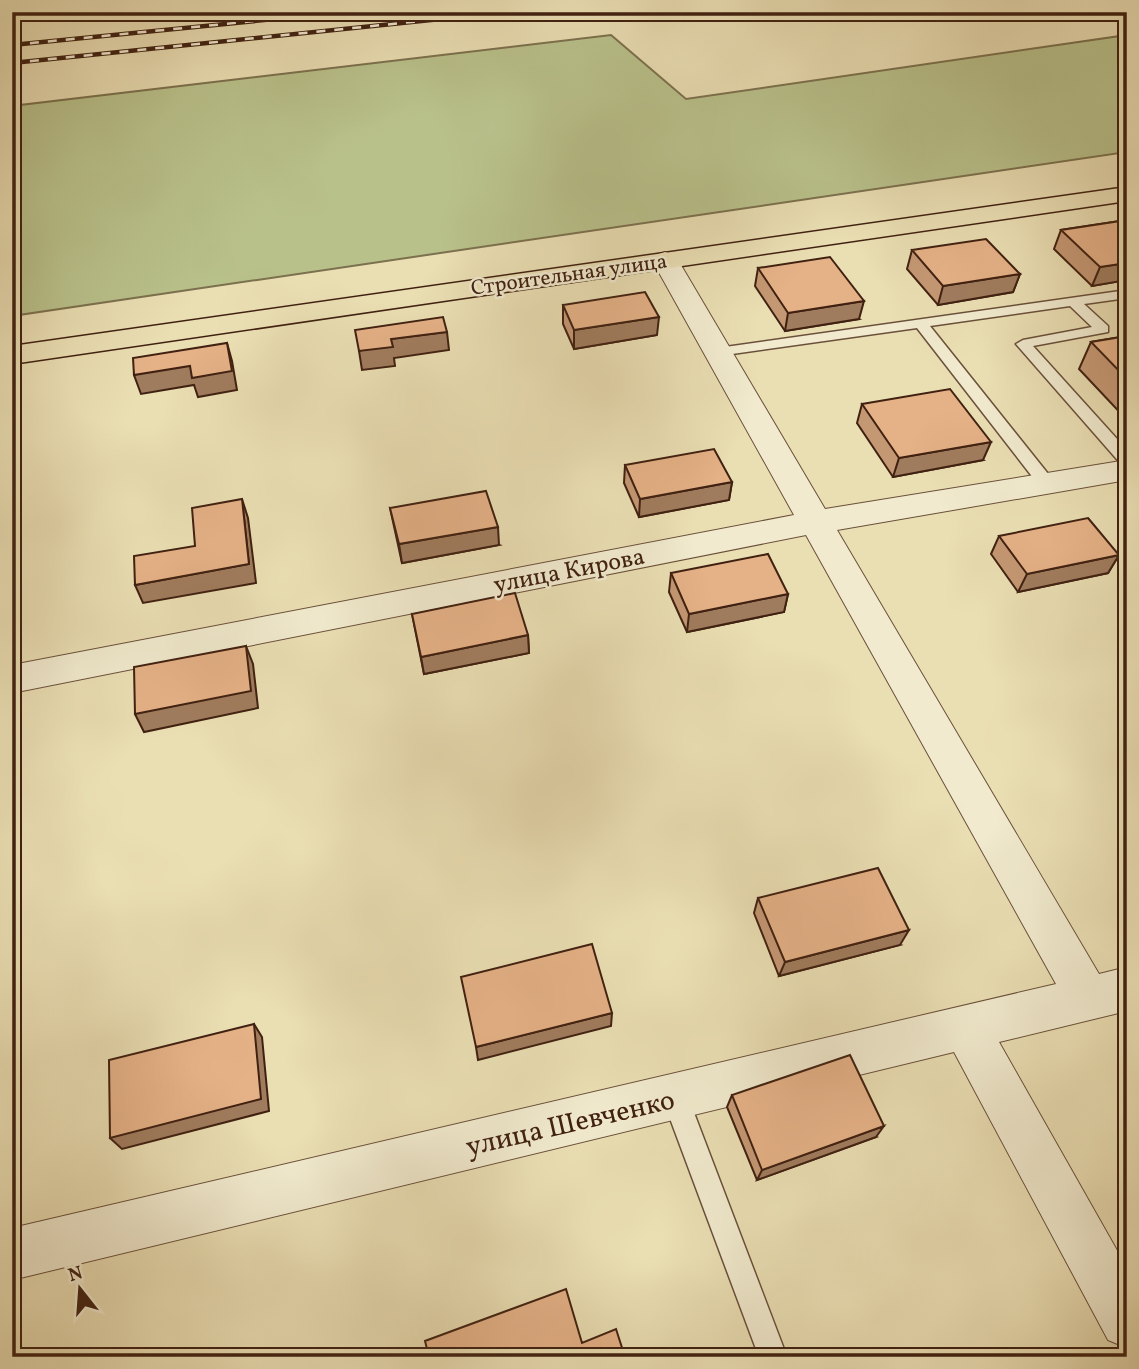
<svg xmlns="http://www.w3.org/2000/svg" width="1139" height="1369" viewBox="0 0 1139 1369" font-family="Vollkorn,serif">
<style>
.green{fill:#b9c18b;stroke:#7c714e;stroke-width:2}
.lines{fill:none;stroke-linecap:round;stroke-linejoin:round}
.lane-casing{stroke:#6a503a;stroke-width:3}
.street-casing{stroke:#6a503a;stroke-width:2}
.primary-casing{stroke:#402111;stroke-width:3}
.lane{fill:#f1eace;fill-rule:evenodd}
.street{fill:#f1eace;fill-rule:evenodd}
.primary{fill:#eadeb3;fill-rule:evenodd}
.rail-casing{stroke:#402111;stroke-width:4.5}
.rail{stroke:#f1eace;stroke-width:2.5;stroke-dasharray:9;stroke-linecap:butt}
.wall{fill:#c59874;stroke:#402111;stroke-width:2}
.shaded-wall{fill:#a07c5e;stroke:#402111;stroke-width:2}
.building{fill:#e5b187;stroke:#402111;stroke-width:2}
.labels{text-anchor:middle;stroke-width:5;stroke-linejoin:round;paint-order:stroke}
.far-street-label{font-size:21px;fill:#402111;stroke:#f1eace}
.street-label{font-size:24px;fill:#402111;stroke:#f1eace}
.near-street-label{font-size:28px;fill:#402111;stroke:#f1eace}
</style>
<rect width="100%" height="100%" fill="#eadeb3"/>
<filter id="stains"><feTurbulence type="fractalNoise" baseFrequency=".00286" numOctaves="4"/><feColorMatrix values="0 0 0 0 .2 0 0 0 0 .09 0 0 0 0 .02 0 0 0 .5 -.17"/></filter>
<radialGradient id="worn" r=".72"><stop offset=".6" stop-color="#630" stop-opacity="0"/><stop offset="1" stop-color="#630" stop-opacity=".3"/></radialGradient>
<path class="green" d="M 611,35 L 686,99 L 1127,35 L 1127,152 L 12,316 L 12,106 Z"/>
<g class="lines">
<defs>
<path id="lane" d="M 1127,290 L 1127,298 L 1084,304 L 1108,326 L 1108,332 L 1033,346 L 1127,450 L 1127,465 L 1121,464 L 1016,344 L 1023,340 L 1092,327 L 1070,306 L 930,326 L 1053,480 L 1055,484 L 1053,488 L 1041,488 L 917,328 L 718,356 L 711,352 L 718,348 Z
M 675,1084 L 684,1088 L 688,1097 L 787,1357 L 759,1357 L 662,1097 L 666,1088 Z"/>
<path id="street" d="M 665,252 L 674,255 L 678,260 L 825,509 L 1127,460 L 1127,480 L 837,530 L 1099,974 L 1127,967 L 1127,1011 L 999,1042 L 1127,1268 L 1127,1348 L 1108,1340 L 954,1052 L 12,1280 L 12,1228 L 1056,984 L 806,535 L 12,693 L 12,665 L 794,515 L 652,260 L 656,255 Z"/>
<path id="primary" d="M 1127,187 L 1127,201 L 12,364 L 12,346 Z"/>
</defs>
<use href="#lane" class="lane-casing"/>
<use href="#street" class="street-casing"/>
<use href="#primary" class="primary-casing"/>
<use href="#lane" class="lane"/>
<use href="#street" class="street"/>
<use href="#primary" class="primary"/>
<defs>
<path id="rail" d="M 12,45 L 346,12
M 12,63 L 509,12"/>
</defs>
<use href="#rail" class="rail-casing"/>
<use href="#rail" class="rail"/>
</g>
<path class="wall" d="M 1127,220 L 1127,280 L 1092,286 L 1054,249 L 1061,230 Z
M 912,250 L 1020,274 L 1013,292 L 938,305 L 907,269 Z
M 758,268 L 859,319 L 785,331 L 755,286 Z
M 563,305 L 657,335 L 574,349 L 563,324 Z
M 1127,336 L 1127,420 L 1079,369 L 1091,342 Z
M 862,404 L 983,460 L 893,477 L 857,423 Z
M 625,465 L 732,482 L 729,500 L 639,517 L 624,483 Z
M 390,508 L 499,545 L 402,563 Z
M 999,536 L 1119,555 L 1108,573 L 1018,592 L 991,554 Z
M 671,573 L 788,594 L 784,612 L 687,632 L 669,592 Z
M 412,614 L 528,635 L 529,653 L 424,674 Z
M 758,898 L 900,945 L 779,976 L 754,913 Z
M 732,1095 L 876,1137 L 757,1180 L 727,1107 Z"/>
<path class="shaded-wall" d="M 1127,263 L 1127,280 L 1092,286 L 1100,267 Z
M 1020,274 L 1013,292 L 938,305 L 943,286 Z
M 864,301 L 859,319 L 785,331 L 788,313 Z
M 659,317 L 657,335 L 574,349 L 574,330 Z
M 447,332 L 449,350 L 394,358 L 395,366 L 362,370 L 359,351 L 391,339 Z
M 227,343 L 232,361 L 237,390 L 198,397 L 194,385 L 141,394 L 134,375 Z
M 12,378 L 18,390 L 15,424 L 12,425 Z
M 991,442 L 983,460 L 893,477 L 899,458 Z
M 732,482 L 729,500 L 639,517 L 640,499 Z
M 242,499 L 248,518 L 256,583 L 143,603 L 135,585 L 249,564 Z
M 498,527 L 499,545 L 402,563 L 399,544 Z
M 1119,555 L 1108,573 L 1018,592 L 1027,574 Z
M 788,594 L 784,612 L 687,632 L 689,614 Z
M 528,635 L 529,653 L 424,674 L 421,657 Z
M 246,646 L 253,664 L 258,708 L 144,732 L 135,714 Z
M 909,930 L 900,945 L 779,976 L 785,962 Z
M 612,1013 L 611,1026 L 478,1060 L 476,1047 Z
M 254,1024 L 262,1037 L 269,1111 L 122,1149 L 110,1138 Z
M 884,1126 L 876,1137 L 757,1180 L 762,1170 Z"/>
<path class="building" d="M 1127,220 L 1127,263 L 1100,267 L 1061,230 Z
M 986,239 L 1020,274 L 943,286 L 912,250 Z
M 830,257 L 864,301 L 788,313 L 758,268 Z
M 645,292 L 659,317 L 574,330 L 563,305 Z
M 443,317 L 447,332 L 391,339 L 393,347 L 359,351 L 355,330 Z
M 1127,336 L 1127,379 L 1091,342 Z
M 227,343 L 232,371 L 192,378 L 190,366 L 134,375 L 133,358 Z
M 950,389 L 991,442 L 899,458 L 862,404 Z
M 714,449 L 732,482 L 640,499 L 625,465 Z
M 486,491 L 498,527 L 399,544 L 390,508 Z
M 242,499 L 249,564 L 135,585 L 134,556 L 195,546 L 192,508 Z
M 1088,518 L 1119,555 L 1027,574 L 999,536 Z
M 768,554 L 788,594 L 689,614 L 671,573 Z
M 515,593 L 528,635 L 421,657 L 412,614 Z
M 246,646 L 251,691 L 135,714 L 134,667 Z
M 878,868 L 909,930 L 785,962 L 758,898 Z
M 592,944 L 612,1013 L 476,1047 L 461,977 Z
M 254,1024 L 261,1099 L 110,1138 L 109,1060 Z
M 850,1055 L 884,1126 L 762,1170 L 732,1095 Z
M 566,1289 L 582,1343 L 616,1329 L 625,1357 L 429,1357 L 425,1341 Z"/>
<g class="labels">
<g class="far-street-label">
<text transform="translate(569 274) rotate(-8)" y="7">Строительная улица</text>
</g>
<g class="street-label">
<text transform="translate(569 570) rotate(-11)" y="8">улица Кирова</text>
</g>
<g class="near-street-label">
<text transform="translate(570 1122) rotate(-13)" y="10">улица Шевченко</text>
</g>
</g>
<rect width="1139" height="1369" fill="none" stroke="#eadeb3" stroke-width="42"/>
<rect x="14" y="14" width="1111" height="1341" fill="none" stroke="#402111" stroke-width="3.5"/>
<rect x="21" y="21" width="1097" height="1327" fill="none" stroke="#402111" stroke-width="2"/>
<g transform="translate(80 1289) rotate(343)" stroke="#f1eace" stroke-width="5" paint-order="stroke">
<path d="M0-5L12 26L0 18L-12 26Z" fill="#402111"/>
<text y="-10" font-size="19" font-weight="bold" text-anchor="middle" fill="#402111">N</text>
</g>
<rect width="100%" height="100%" filter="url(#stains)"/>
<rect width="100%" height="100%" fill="url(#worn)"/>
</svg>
